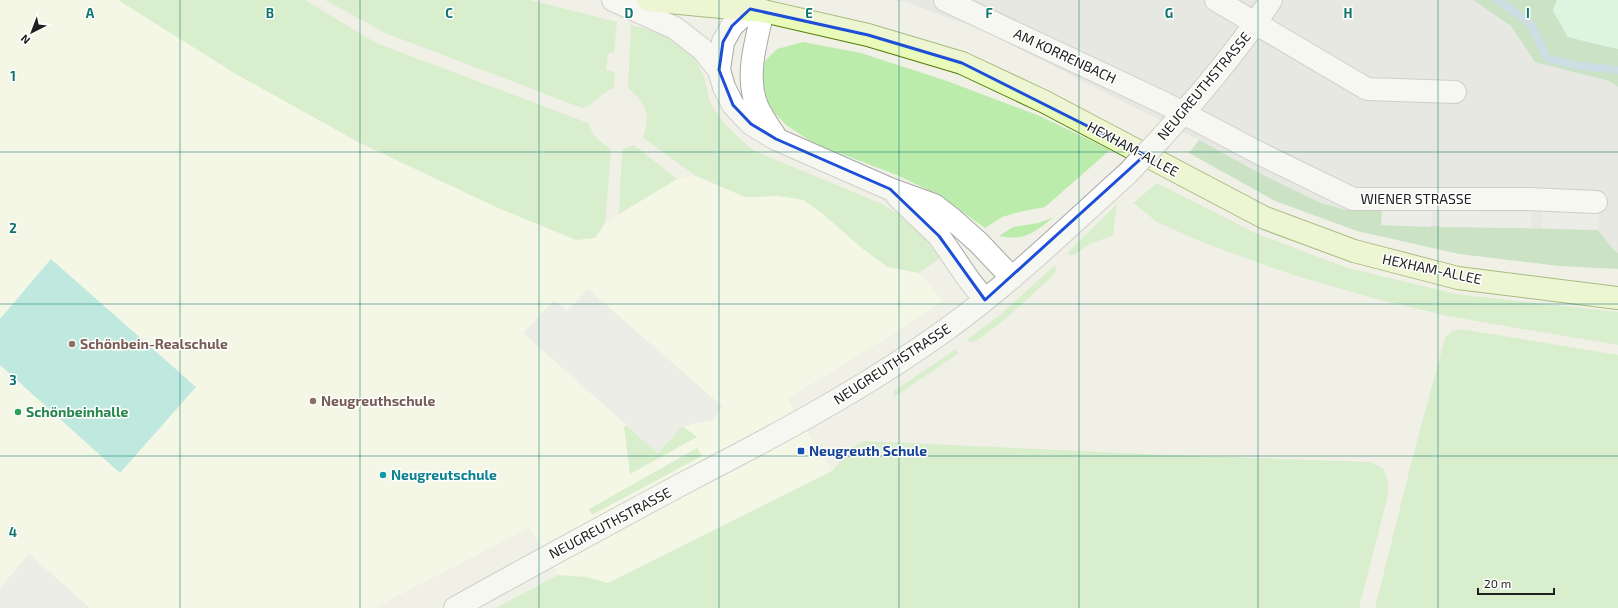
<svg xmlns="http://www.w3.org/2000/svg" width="1618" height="608" viewBox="0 0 1618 608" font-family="'Exo 2',sans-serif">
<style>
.residential{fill:#dededd}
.education{fill:#f8ffe2}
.grass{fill:#bcecac}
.forest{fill:#9dd19b}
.park{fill:#c4fbd6}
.pitch{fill:#83e1d4}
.parking{fill:#e8e8e8}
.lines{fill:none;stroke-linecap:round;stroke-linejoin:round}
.stream{stroke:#a6c5df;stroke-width:8}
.minor-casing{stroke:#a7a7a7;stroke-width:24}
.tertiary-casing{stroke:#a7a7a7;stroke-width:24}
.secondary-casing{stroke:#517d02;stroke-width:24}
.minor{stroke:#fff;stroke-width:22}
.tertiary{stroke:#fff;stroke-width:22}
.secondary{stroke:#e8fbbb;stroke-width:22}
.tertiary-bridge-casing{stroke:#a7a7a7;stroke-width:24;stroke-linecap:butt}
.tertiary-bridge{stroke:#fff;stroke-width:22}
.marked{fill:none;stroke:#1d4ed8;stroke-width:3;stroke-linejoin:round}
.grid{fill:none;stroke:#0f766e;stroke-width:1;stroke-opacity:0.55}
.education-dot{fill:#8d6e63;stroke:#fff;stroke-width:1.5}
.leisure-dot{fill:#2e9e5b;stroke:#fff;stroke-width:1.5}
.transit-dot{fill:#1a4fb4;stroke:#fff;stroke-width:1.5}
.culture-dot{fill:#0f9aa8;stroke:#fff;stroke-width:1.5}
.labels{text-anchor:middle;stroke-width:3;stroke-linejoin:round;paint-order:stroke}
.street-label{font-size:14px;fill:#202020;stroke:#fff}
.education-label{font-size:14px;font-weight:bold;fill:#785e54;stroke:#fff;text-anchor:start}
.leisure-label{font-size:14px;font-weight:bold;fill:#27864d;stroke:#fff;text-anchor:start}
.transit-label{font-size:14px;font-weight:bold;fill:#164399;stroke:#fff;text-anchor:start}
.culture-label{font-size:14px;font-weight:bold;fill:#0d838f;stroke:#fff;text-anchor:start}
.grid-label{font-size:13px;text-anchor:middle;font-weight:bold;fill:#0f766e;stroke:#fff;stroke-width:3;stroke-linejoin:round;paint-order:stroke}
</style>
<rect width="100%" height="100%" fill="#f1f0e7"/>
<path class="residential" d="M 889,0 L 1618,0 L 1618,253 L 1613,249 L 1598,230 L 1381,225 L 1382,209 L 1347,210 L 1321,203 L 1263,175 L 1199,140 L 982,30 L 906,2 Z"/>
<path class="education" d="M 0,0 L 118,0 L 236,74 L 360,143 L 595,238 L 605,223 L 677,179 L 696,176 L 745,197 L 778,196 L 804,200 L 823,214 L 863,249 L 888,267 L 919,273 L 943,301 L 904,327 L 787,399 L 832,471 L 608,583 L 586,577 L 558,575 L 529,528 L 374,608 L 0,608 Z"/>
<path class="grass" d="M 118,0 L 305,0 L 376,43 L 588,123 C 593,136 600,142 611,150 L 605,223 L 595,238 L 576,240 L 498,208 L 360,143 L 236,74 Z
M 325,0 L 530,0 L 617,22 L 614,53 L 608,54 L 606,70 L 615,72 L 614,88 C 600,93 594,106 582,108 L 385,33 Z
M 631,25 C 663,33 690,41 703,75 C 707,84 707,95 711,104 C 722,123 738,138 755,151 L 882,204 L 911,222 L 940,258 L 919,273 L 888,267 L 863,249 L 823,214 L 804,200 L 778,196 L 745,197 L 696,176 L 643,138 C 651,113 647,106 628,88 Z
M 803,42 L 861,53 L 947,81 L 1040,116 L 1110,150 L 1045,207 L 1019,212 L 1002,217 L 985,228 L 940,196 L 897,175 L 815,144 L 786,125 L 765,103 L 761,84 L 765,61 L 777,49 Z
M 634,145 L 677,179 L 619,214 L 622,152 L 623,149 Z
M 1157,183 L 1257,234 L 1348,268 L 1456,294 L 1618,312 L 1618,345 L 1447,316 L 1373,298 L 1293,275 L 1204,243 L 1157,222 L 1133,203 Z
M 1117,204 L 1114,224 L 1114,233 L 1112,236 L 1092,243 L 1074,255 L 1069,255 L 1067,253 Z
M 1054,217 C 1033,233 1026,241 999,236 L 1013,227 L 1038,223 Z
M 1055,265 L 1056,270 L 1054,275 L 1004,320 L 975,342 L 968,341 L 968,339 L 1001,314 Z
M 1460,329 L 1618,355 L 1618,608 L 1375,608 L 1413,456 L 1445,338 L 1452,331 Z
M 956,349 L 958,354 L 894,397 L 894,391 Z
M 626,425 L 658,453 L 682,426 L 697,437 L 630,474 L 624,427 Z
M 864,441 L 1167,455 L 1370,462 L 1383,468 L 1388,481 L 1388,495 L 1359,608 L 496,608 L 558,575 L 586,577 L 608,583 L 832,471 L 851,448 Z
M 697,448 L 702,456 L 592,515 L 589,509 Z"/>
<path class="forest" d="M 1473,0 L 1557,0 L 1553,11 L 1568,37 L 1618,49 L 1618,87 L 1609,81 L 1535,62 L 1511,26 Z
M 1199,140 L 1263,175 L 1321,203 L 1347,210 L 1382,209 L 1382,225 L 1598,230 L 1613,249 L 1618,253 L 1618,269 L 1559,266 L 1459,254 L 1357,231 L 1275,201 L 1189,153 Z"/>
<path class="park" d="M 1557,0 L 1618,0 L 1618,49 L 1568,37 L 1553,10 Z"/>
<path class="pitch" d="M 51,259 L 196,387 L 120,473 L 0,365 L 0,319 Z"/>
<path class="parking" d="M 1382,209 L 1432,211 L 1431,227 L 1381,225 Z
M 1440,211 L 1531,212 L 1531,228 L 1440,227 Z
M 1542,212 L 1599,214 L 1598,230 L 1542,228 Z
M 588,289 L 723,407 L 712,420 L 682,426 L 658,453 L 523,333 L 554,300 L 567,311 Z
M 29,554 L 37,561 L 90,608 L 0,608 L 0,588 Z"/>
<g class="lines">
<path class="stream" d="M 1498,0 L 1530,23 L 1547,58 L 1579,66 L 1618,70"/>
<defs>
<path id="minor" d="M 945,0 L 1164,103 L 1261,154 L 1353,199 L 1528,199 L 1596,202
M 1216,0 L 1367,89 L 1455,92"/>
<path id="tertiary" d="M 613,0 L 675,28 L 702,49 L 719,70
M 750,9 L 732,26 L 723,42 L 719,70 L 724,87 L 733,105 L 751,124 L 776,139 L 890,189 L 934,205 L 952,219 L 979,243 L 1012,278
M 763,11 C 756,41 745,77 757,106 C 762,117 769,127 775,136
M 1161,138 C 1200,95 1239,49 1271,0
M 897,196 L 939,236 L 969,280 L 985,300
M 455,608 C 530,566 606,525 682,484 C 773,437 864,389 947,329 C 1012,282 1069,226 1128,173"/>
<path id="secondary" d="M 648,0 L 763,11 L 868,35 L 962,63 L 1045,102 L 1265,218 L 1354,251 L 1458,278 L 1618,298"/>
</defs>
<use href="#minor" class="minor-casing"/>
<use href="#tertiary" class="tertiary-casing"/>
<use href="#secondary" class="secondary-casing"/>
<use href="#minor" class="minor"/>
<use href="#tertiary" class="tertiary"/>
<use href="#secondary" class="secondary"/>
<defs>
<path id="tertiary-bridge" d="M 1128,173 L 1161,138"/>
</defs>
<use href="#tertiary-bridge" class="tertiary-bridge-casing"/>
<use href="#tertiary-bridge" class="tertiary-bridge"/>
</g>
<path d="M0 0H1618V608H0ZM 750,9 L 868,35 L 962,63 L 1145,155 L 985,300 L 939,236 L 890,189 L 776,139 L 751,124 L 733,105 L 719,70 L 723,42 L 732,26 Z" fill="#f1f0e7" fill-opacity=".55" fill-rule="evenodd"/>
<path class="marked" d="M 750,9 L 868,35 L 962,63 L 1145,155 L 985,300 L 939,236 L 890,189 L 776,139 L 751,124 L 733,105 L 719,70 L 723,42 L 732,26 Z"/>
<path class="grid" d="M 180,0 L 180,608M 360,0 L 360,608M 539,0 L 539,608M 719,0 L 719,608M 899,0 L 899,608M 1079,0 L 1079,608M 1258,0 L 1258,608M 1438,0 L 1438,608M 0,152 L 1618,152M 0,304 L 1618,304M 0,456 L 1618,456"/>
<g class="education-dot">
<circle cx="72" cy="344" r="4"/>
<circle cx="313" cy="401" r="4"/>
</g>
<circle class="leisure-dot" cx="18" cy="412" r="4"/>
<rect class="transit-dot" x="797" y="447" width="8" height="8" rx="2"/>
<circle class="culture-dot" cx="383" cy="475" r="4"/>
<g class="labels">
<g class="street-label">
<text transform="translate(1065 56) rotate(25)" y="5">AM KORRENBACH</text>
<text transform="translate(1204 86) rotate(-50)" y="5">NEUGREUTHSTRASSE</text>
<text transform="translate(1133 149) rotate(28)" y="5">HEXHAM-ALLEE</text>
<text x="1416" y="204">WIENER STRASSE</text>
<text transform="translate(1432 269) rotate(12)" y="5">HEXHAM-ALLEE</text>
<text transform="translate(892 364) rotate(-33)" y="5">NEUGREUTHSTRASSE</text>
<text transform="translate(610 523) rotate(-28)" y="5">NEUGREUTHSTRASSE</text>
</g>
<g class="education-label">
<text x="80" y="349">Schönbein-Realschule</text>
<text x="321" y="406">Neugreuthschule</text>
</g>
<g class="leisure-label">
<text x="26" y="417">Schönbeinhalle</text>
</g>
<g class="transit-label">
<text x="809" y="456">Neugreuth Schule</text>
</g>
<g class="culture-label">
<text x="391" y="480">Neugreutschule</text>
</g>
</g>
<g class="grid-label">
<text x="90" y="18">A</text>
<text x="270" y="18">B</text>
<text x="449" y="18">C</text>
<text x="629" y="18">D</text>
<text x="809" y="18">E</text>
<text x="989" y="18">F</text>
<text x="1169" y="18">G</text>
<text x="1348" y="18">H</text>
<text x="1528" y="18">I</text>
<text x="13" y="81">1</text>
<text x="13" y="233">2</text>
<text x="13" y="385">3</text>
<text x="13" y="537">4</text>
</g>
<g transform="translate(32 32) rotate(222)" stroke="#ffffff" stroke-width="3" paint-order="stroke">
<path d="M0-3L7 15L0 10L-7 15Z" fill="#202020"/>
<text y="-6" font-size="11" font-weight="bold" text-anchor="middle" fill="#202020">N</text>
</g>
<path d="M1478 588v6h76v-6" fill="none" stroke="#202020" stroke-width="2"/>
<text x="1484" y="588" font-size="12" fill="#202020" stroke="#ffffff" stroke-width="3" paint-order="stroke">20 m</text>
</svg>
